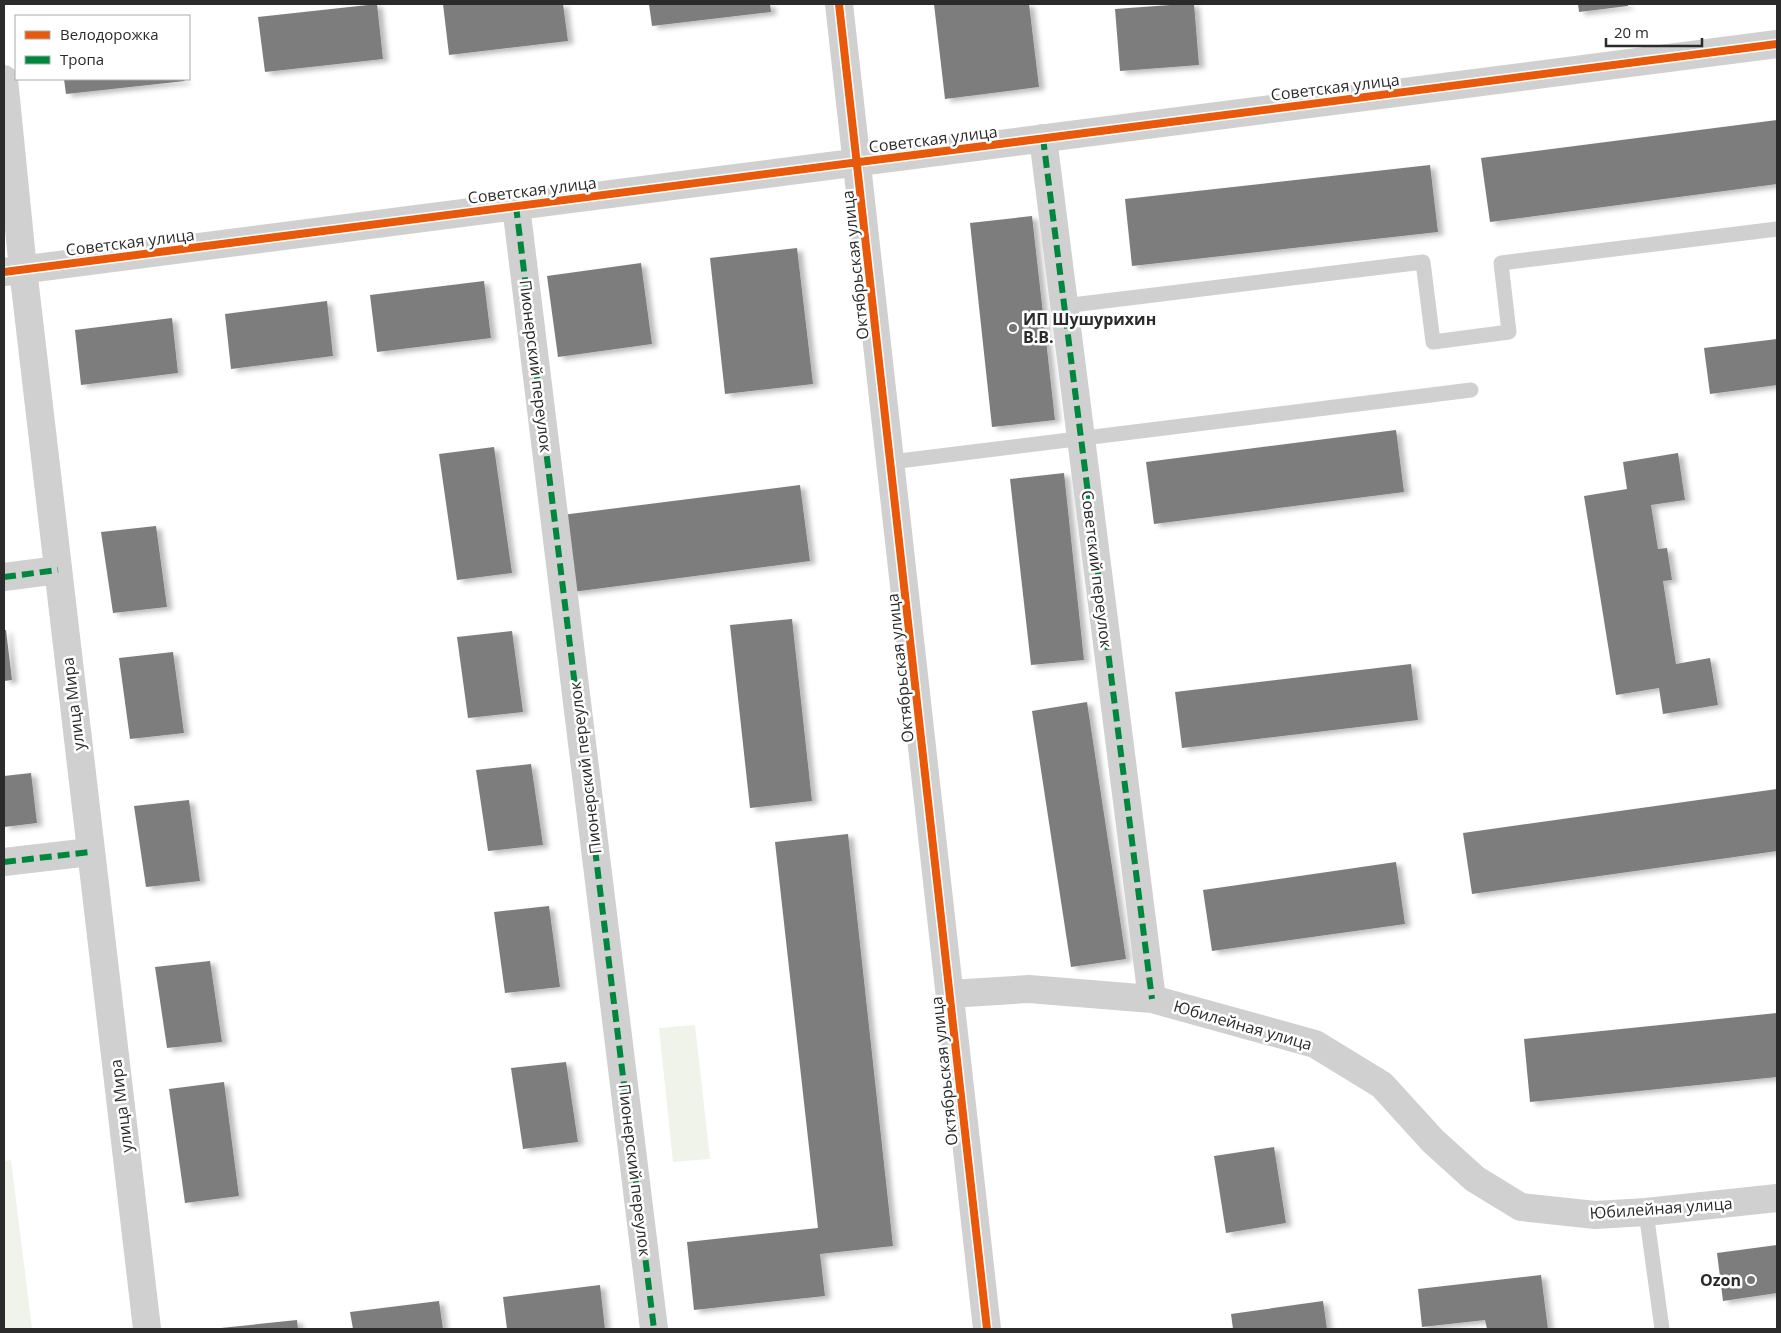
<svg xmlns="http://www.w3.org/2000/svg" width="1781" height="1333" viewBox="0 0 1781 1333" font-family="'Open Sans',sans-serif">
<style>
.green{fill:#f0f3ea}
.building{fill:#7d7d7d;filter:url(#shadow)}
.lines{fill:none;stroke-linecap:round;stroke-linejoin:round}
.lane{stroke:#d0d0d0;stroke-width:15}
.street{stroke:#d0d0d0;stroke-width:28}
.quiet{stroke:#00873e;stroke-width:6;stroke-dasharray:12 6;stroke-linecap:butt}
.cycleway-casing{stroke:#fff;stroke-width:11}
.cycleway{stroke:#e8590c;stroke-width:8}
.poi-dot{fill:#757575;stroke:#fff;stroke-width:2}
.labels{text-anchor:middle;stroke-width:5;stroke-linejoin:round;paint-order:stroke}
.street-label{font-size:16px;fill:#2b2b2b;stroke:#fff}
.poi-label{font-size:16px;font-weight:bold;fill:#2b2b2b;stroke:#fff;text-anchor:start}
</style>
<defs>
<filter id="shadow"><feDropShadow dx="5.5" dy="3" stdDeviation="2.5" flood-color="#0004"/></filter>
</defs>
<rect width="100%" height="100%" fill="#fff"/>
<path class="green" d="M 695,1025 L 710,1159 L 673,1162 L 659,1028 Z
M 11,1160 L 32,1329 L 4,1329 L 4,1161 Z"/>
<path class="building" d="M 377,4 L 383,59 L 265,72 L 258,17 Z
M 443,4 L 563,4 L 568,41 L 449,55 Z
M 649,4 L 770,4 L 771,12 L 652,26 Z
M 934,4 L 1029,4 L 1039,87 L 945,99 Z
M 1184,4 L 1194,4 L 1199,65 L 1120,71 L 1115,9 Z
M 1578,4 L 1628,4 L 1628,6 L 1579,12 Z
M 64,79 L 184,79 L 185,81 L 66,94 Z
M 1777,120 L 1777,184 L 1490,222 L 1481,158 Z
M 1430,165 L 1438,232 L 1132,266 L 1125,199 Z
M 1032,216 L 1055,420 L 992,427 L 970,223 Z
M 797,248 L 813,384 L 725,394 L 710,258 Z
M 641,263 L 652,344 L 558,357 L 547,276 Z
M 484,281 L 491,338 L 377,352 L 370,295 Z
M 327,301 L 333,356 L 231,369 L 225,314 Z
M 172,318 L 178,373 L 81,385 L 75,330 Z
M 1777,339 L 1777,385 L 1710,394 L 1704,348 Z
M 1396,430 L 1404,492 L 1154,524 L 1146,462 Z
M 494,447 L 512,573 L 457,580 L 439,454 Z
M 1678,453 L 1685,500 L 1651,505 L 1658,549 L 1667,548 L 1672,580 L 1663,581 L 1676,664 L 1710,658 L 1718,705 L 1663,714 L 1659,688 L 1616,695 L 1584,496 L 1627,489 L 1623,462 Z
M 1064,473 L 1084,660 L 1031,665 L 1010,479 Z
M 800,485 L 810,561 L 572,592 L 562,515 Z
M 156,526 L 167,607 L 113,613 L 101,532 Z
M 792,619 L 812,801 L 750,808 L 730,625 Z
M 4,630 L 6,630 L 12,680 L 4,681 Z
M 512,631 L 523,712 L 468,718 L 457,637 Z
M 173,652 L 184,733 L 130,739 L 119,658 Z
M 1411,664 L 1418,720 L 1182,748 L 1175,692 Z
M 1087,702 L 1126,959 L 1071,967 L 1032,711 Z
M 531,764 L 543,845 L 488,851 L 476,770 Z
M 31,773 L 37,823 L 4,827 L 4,776 Z
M 1777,789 L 1777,851 L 1472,894 L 1463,833 Z
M 189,800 L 200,881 L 146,887 L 134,806 Z
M 848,834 L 893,1246 L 820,1254 L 825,1296 L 694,1310 L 687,1242 L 818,1228 L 775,842 Z
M 1396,862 L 1405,924 L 1212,951 L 1203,890 Z
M 549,906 L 560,987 L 505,993 L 494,912 Z
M 210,961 L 222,1042 L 167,1048 L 155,967 Z
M 1777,1013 L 1777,1077 L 1530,1102 L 1524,1039 Z
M 566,1062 L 578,1142 L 523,1149 L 511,1068 Z
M 224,1082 L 239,1196 L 185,1203 L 169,1089 Z
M 1274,1147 L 1286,1223 L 1226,1233 L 1214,1156 Z
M 1777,1245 L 1777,1293 L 1723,1301 L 1717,1253 Z
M 1541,1275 L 1548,1329 L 1487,1329 L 1485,1320 L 1422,1327 L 1418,1289 Z
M 600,1285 L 605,1329 L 507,1329 L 503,1297 Z
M 439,1301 L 443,1329 L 353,1329 L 350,1312 Z
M 1323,1301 L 1327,1329 L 1233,1329 L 1231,1314 Z
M 297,1320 L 298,1329 L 221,1329 L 221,1328 Z"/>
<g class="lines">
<path class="lane" d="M 1064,306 L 1423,262 L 1433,342 L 1509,332 L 1501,263 L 1777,229
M 891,462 L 1471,390
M 1646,1212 L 1662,1329"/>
<path class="street" d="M 839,4 L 987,1329
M 4,79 L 23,269 L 147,1329
M 1043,138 L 1152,999
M 516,206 L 654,1329
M 4,272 L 1777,44
M 4,577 L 58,570
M 4,862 L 90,852
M 950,994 L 1029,989 L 1152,999 L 1315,1044 L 1382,1085 L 1433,1141 L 1475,1179 L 1521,1207 L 1595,1215 L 1646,1212 L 1777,1198"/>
<path class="quiet" d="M 1043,138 L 1152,999
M 516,206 L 654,1329
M 4,577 L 58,570
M 4,862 L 90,852"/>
<defs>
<path id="cycleway" d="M 839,4 L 987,1329
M 4,272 L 1777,44"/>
</defs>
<use href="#cycleway" class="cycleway-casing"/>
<use href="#cycleway" class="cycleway"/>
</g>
<g class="poi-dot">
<circle cx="1013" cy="328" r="5"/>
<circle cx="1751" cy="1280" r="5"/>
</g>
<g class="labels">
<g class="street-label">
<text transform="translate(1335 87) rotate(-7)" y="6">Советская улица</text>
<text transform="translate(933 139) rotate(-7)" y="6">Советская улица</text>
<text transform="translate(532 190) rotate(-7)" y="6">Советская улица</text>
<text transform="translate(130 242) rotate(-7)" y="6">Советская улица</text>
<text transform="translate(855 265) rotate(-96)" y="6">Октябрьская улица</text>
<text transform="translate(536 366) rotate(83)" y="6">Пионерский переулок</text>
<text transform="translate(1097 569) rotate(83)" y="6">Советский переулок</text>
<text transform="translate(900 668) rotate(-96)" y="6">Октябрьская улица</text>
<text transform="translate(73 704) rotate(-97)" y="6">улица Мира</text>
<text transform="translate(585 768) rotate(-97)" y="6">Пионерский переулок</text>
<text transform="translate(1243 1025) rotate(16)" y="6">Юбилейная улица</text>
<text transform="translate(944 1071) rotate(-96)" y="6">Октябрьская улица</text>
<text transform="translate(121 1106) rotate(-97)" y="6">улица Мира</text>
<text transform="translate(635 1170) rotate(83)" y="6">Пионерский переулок</text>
<text transform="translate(1661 1208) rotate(-4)" y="6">Юбилейная улица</text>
</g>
<g class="poi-label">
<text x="1023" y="325">ИП Шушурихин<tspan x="1023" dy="18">В.В.</tspan></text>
<text x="1741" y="1286" text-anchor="end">Ozon</text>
</g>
</g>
<rect width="1781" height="1333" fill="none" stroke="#2b2b2b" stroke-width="10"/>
<rect x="15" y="15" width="175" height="65" fill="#ffffff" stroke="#aaaaaa"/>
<rect x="25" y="31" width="25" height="8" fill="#e8590c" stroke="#aaaaaa"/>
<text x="60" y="40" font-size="15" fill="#2b2b2b">Велодорожка</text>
<rect x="25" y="56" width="25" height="8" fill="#00873e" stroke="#aaaaaa"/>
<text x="60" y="65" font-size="15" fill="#2b2b2b">Тропа</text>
<path d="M1606 38v8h96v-8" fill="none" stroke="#2b2b2b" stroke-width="2.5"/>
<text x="1614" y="38" font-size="15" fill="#2b2b2b" stroke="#ffffff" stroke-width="4" paint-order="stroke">20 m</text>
</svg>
